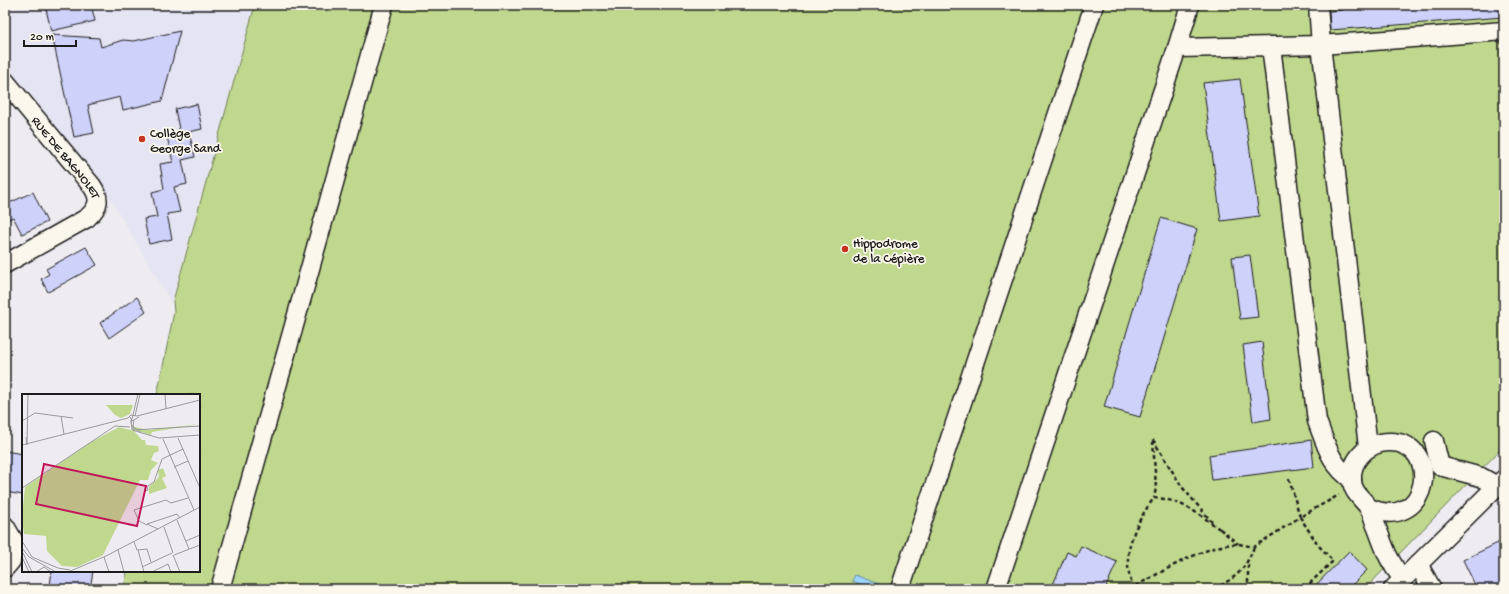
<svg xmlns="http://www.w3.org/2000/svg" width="1509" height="594" viewBox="0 0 1509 594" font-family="'Gochi Hand',sans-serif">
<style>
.built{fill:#e4e4f3}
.green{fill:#bfd88e;stroke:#6e7a55}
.water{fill:#9fd6fe;stroke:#6b8ca4}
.building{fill:#ced1f9;stroke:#1c1c1c}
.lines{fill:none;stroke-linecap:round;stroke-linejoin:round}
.minor-casing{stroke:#1c1c1c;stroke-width:21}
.path{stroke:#1c1c1c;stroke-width:2.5;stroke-dasharray:4 3;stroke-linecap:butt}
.minor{stroke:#fbf7ec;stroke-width:18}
.poi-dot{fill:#c8321e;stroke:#fbf7ec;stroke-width:1.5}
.labels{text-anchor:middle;stroke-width:3.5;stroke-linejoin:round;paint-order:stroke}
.poi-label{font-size:13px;fill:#1c1c1c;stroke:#fbf7ec;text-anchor:start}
.street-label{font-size:13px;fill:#1c1c1c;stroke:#fbf7ec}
.inset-road{fill:none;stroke:#9a999b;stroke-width:1}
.view{fill:#c2185b;fill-opacity:0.15;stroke:#c2185b;stroke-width:2}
.inset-edge{fill:none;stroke:#1c1c1c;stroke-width:2}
</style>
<rect width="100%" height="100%" fill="#eeecf0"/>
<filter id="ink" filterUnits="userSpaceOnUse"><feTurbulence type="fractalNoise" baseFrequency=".025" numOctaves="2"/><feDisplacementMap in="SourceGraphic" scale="8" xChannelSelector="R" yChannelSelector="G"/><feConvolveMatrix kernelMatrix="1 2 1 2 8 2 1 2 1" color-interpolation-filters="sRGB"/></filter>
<g filter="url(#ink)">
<path class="built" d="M 5,5 L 254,5 L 171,302 L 103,186 L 30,93 L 5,69 Z"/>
<path class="green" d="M 255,5 L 1504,5 L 1504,446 L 1365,589 L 124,589 L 127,571 L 199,571 L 199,395 L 157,395 L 174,312 L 173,301 Z"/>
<path class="water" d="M 855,575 L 884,586 L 882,589 L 874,589 L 852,581 Z"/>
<path class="building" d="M 48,5 L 91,5 L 95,21 L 51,31 L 46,9 L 48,8 Z
M 1342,5 L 1504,5 L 1504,17 L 1330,30 L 1329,11 L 1342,10 Z
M 180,31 L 162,101 L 123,110 L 120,97 L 88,105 L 94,133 L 74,137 L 52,35 L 99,38 L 101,47 L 123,40 L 134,41 Z
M 1240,79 L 1259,216 L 1221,221 L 1203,83 Z
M 197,104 L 202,129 L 184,133 L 189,132 L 195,157 L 182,160 L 187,184 L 174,187 L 180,212 L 167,214 L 172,239 L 149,244 L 144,219 L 157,217 L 152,192 L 164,189 L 160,164 L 173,162 L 167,137 L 180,134 L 175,109 Z
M 33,192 L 47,222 L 22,234 L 13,217 L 5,221 L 5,205 Z
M 1161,218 L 1197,229 L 1140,417 L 1104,407 Z
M 86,247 L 97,265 L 48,292 L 41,279 L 49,274 L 46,269 Z
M 1250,255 L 1258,317 L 1240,319 L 1232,257 Z
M 137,297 L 146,312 L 109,338 L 100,323 Z
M 1262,342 L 1271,419 L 1253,422 L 1243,345 Z
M 1311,440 L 1314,467 L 1212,480 L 1209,455 Z
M 5,451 L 23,454 L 23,495 L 5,492 Z
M 1504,540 L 1504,589 L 1477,589 L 1463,560 Z
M 1081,546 L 1117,562 L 1105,589 L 1051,589 L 1067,552 L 1076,556 Z
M 1349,551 L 1367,570 L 1348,589 L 1312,589 Z
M 52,571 L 93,571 L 90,589 L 51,589 L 52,586 L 50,585 Z"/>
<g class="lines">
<defs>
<g id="minor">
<path d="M 1318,5 L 1321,45 L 1368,447"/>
<path d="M 1271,46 L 1317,421 C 1325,442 1332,468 1352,479"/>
<path d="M 1177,48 L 1190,5"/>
<path id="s1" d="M 5,81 L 92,186 C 101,199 99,207 87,218 L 5,264"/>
<path d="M 1434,441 L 1440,466 L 1481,477 L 1497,486"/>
<path d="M 1369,508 C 1431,534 1442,442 1390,442 C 1367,442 1347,462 1353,486 C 1356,496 1364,500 1369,508 C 1373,514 1374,522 1377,528 C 1385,549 1388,561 1403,579"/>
<path d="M 5,526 L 15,543 L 11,561 L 5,568"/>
<path d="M 1418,564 L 1432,589"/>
<path d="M 220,589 L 384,5"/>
<path d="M 900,589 L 1094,5"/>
<path d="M 996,589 L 1177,48 L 1321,45 L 1504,31"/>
<path d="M 1393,589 L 1504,479"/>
</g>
</defs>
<use href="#minor" class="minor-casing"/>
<path class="path" d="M 1153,440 L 1182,487 L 1212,522
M 1153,441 L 1156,488 L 1154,498
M 1289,479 L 1300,517 L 1339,495
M 1220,529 L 1238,544
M 1248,565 L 1248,589
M 1130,589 C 1157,575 1209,542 1239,544 C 1244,545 1249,546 1254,547 L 1300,517 L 1318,545 L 1333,561 L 1304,589
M 1134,589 C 1119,557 1134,525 1154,498 C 1181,499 1200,515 1221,530
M 1214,589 C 1236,578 1245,570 1254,547"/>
<use href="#minor" class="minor"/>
</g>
</g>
<g class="poi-dot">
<circle cx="142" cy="139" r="4"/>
<circle cx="845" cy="249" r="4"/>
</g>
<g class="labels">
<g class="poi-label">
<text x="150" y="137">Collège<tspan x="150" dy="15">George Sand</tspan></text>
<text x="853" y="247">Hippodrome<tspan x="853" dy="15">de la Cépière</tspan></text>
</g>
<g class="street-label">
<text dy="5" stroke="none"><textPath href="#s1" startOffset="98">RUE DE BAGNOLET</textPath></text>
</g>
</g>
<g transform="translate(22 394)">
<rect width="178" height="178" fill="#eeecf0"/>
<path d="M 84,11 L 111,11 L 108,20 L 99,24 L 93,21 ZM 178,30 L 130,38 L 129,41 L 110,35 L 110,32 L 125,36 ZM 97,33 L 112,37 L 120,46 L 123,46 L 124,51 L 136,52 L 137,57 L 132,59 L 129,66 L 136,69 L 129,76 L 126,86 L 118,86 L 119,84 L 81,161 L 55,173 L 40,172 L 25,157 L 24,142 L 2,140 L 0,123 L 3,93 L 69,48 ZM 141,74 L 144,82 L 140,84 L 145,94 L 127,100 L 127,93 L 137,83 L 136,76 Z" fill="#bfd88e"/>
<path class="inset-road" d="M 116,0 L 109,29 L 112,36 L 178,32M 143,0 L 144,15M 39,22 L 42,40M 113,22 L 118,0M 108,23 L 110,27 L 117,23M 109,26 L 110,36 L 137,44 L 178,41M 112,26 L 111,33 L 119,38M 0,27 L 13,19 L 51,24M 4,43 L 5,51 L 6,0M 156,44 L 178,94M 141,45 L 172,116M 0,51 L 106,24 L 109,21 L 115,22 L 178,6M 152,73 L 166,67M 125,93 L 126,96 L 123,97 L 123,94 L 132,88 L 140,65 L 161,55M 0,94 L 93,32 L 108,33M 155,126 L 167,155M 125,131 L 117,127 L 112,116 L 144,106 L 149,109 L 166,104M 142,133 L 151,159M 136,135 L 125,130 L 155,120 L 158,124M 0,147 L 10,163 L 36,174M 164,147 L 178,141M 112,148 L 115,156 L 125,155 L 129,168M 0,154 L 7,163 L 34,178M 96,156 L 102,178M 116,156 L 122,178M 1,159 L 10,178M 151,161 L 158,178M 152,161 L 178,151M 0,163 L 7,178M 82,163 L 87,178M 120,173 L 150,159M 36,174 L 48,176M 14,178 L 22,173 L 29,178M 46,178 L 84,162 L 178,113M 130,178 L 146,170 L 149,178"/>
<path class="view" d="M 22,70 L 124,92 L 115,132 L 14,110 Z"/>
<rect width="178" height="178" class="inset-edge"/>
</g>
<rect width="1509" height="594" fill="none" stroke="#fbf7ec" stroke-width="20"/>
<rect x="10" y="10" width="1489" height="574" fill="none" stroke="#1c1c1c" stroke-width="1.5" filter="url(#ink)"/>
<path d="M24 40v6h52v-6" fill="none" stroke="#1c1c1c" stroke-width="2"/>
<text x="30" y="40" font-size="12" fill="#1c1c1c" stroke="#fbf7ec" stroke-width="3" paint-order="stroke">20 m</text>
</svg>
